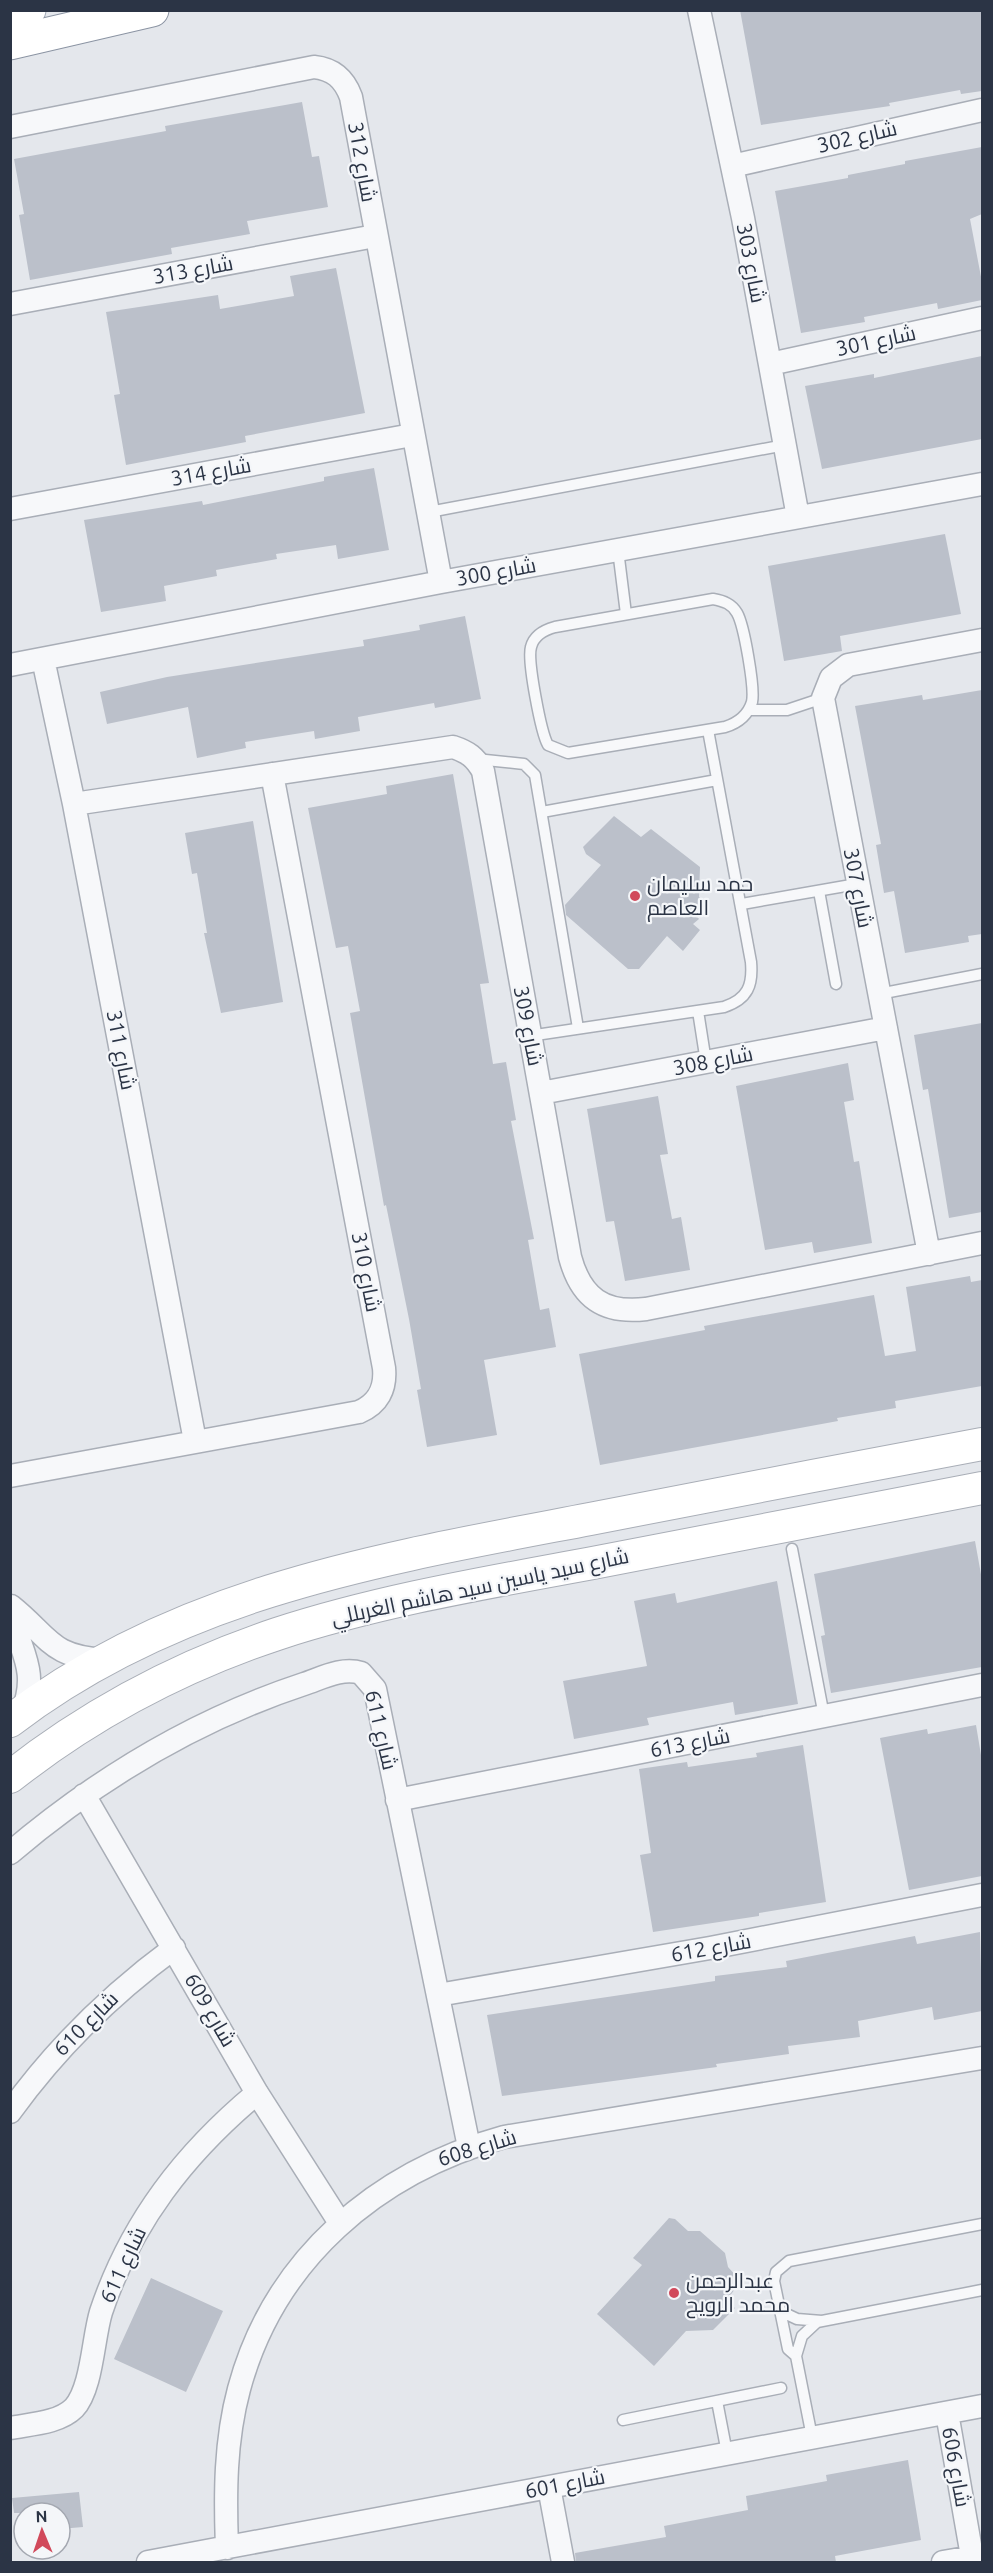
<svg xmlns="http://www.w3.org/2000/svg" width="993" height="2573" viewBox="0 0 993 2573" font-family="Ubuntu,Cairo,sans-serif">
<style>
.building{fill:#bbc0ca}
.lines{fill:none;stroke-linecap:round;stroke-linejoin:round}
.lane-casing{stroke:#a9aeb7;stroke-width:13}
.street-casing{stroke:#a9aeb7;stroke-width:25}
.secondary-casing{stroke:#a9aeb7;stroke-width:34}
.primary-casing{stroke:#a3abb8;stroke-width:35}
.highway-casing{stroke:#8b94a3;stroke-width:35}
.lane{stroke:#f7f8fa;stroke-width:10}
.street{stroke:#f7f8fa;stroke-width:22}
.secondary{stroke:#fff;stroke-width:32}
.primary{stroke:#fff;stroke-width:33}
.highway{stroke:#fff;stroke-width:33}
.poi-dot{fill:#d1495b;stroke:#f4f6f9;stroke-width:2}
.labels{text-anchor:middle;stroke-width:4.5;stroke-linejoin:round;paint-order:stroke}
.street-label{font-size:21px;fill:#2b3445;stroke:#f4f6f9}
.poi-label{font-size:21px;fill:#2b3445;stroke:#f4f6f9;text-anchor:start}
</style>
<rect width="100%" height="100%" fill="#e4e7ec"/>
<path class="building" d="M 740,10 L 982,10 L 982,91 L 961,94 L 960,90 L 889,103 L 890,106 L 761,125 Z
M 302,102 L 312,157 L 319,156 L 328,207 L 247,221 L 250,234 L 171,248 L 172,254 L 30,280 L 19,215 L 24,214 L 14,159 L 166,131 L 165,126 Z
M 982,147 L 982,214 L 970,219 L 982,282 L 982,300 L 938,309 L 937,303 L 864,317 L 865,322 L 801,333 L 775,191 L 848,178 L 848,175 L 905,164 L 905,161 Z
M 336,268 L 365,413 L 245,436 L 246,442 L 126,465 L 114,395 L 120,394 L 106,312 L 218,295 L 220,309 L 294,296 L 290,276 Z
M 982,356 L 982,439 L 822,469 L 805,386 L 874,374 L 874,378 Z
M 374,468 L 389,550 L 338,559 L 336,545 L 276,554 L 277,559 L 216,570 L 217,576 L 164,586 L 166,601 L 101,612 L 84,520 L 202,501 L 203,505 L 324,481 L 324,477 Z
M 945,534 L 961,614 L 840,636 L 842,651 L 784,661 L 768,566 Z
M 465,616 L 481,699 L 435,708 L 434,703 L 358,717 L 360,731 L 315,739 L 314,731 L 245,742 L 246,748 L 197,758 L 188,707 L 107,724 L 100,692 L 167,677 L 364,646 L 363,640 L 420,630 L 419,625 Z
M 982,690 L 982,934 L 968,936 L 969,942 L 905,953 L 894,891 L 884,893 L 876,845 L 881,844 L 855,706 L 922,695 L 923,700 Z
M 453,774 L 489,983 L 480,984 L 493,1064 L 506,1062 L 516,1120 L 511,1121 L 534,1239 L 528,1240 L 540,1310 L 549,1308 L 556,1347 L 484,1360 L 497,1435 L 427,1447 L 417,1390 L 421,1389 L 409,1319 L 386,1205 L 384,1206 L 350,1013 L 360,1011 L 348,946 L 336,948 L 308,808 L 387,794 L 386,786 Z
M 614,816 L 641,837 L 651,829 L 700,867 L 699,897 L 702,900 L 695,914 L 699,919 L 693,924 L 700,930 L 683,951 L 667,936 L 639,969 L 628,969 L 566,915 L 565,905 L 601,865 L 586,854 L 583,847 Z
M 253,821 L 283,1002 L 221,1013 L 204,933 L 207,933 L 197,873 L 192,874 L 185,833 Z
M 982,1023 L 982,1212 L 949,1218 L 928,1089 L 923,1090 L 914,1035 Z
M 848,1063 L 854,1100 L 844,1102 L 854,1162 L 859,1161 L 872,1243 L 814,1253 L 812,1242 L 765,1250 L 736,1086 Z
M 658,1096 L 668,1154 L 660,1155 L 672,1219 L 681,1217 L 690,1270 L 625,1281 L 614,1221 L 606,1222 L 587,1109 Z
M 970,1276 L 971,1282 L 982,1280 L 982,1386 L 895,1401 L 896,1408 L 837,1418 L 838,1421 L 600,1465 L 579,1354 L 705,1330 L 704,1326 L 874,1295 L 885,1356 L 916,1351 L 906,1287 Z
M 975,1541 L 982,1580 L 982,1667 L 831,1693 L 821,1636 L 825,1635 L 814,1574 Z
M 777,1581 L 798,1704 L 735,1715 L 733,1702 L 647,1718 L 649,1725 L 574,1739 L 563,1681 L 647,1666 L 634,1601 L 675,1593 L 677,1603 Z
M 976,1725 L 982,1761 L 982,1876 L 909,1890 L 880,1738 L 927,1729 L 928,1734 Z
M 803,1745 L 826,1902 L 759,1913 L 759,1916 L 653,1932 L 640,1855 L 651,1853 L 639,1769 L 687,1762 L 688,1767 L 757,1757 L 756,1753 Z
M 980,1932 L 982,2011 L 934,2020 L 932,2007 L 858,2021 L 860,2037 L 788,2046 L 789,2054 L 716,2064 L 717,2067 L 502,2096 L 487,2015 L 715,1981 L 715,1976 L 787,1967 L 786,1961 L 915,1936 L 917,1944 Z
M 669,2218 L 675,2219 L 688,2231 L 700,2231 L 725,2253 L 728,2267 L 737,2277 L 738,2285 L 726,2301 L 735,2308 L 713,2330 L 686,2331 L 654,2366 L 597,2314 L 642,2265 L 633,2258 Z
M 151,2278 L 223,2311 L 186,2392 L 114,2359 Z
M 908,2460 L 921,2540 L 835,2556 L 836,2562 L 576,2562 L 575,2553 L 666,2537 L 664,2526 L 748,2510 L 746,2496 L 827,2481 L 826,2475 Z
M 79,2492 L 83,2527 L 60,2529 L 60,2513 L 14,2513 L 12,2498 Z"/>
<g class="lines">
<defs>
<path id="lane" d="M 429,512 L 785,445
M 618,550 L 626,614
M 713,599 C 724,601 732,604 737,613 C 744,625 755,688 752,702 C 748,715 738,723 725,727 L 568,753 L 548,745 C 541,733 527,660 531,647 C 534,635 544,630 555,627 Z
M 749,710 L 787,710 L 823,698
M 476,759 L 524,764 L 535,775 L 578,1028
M 542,812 L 717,780
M 819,891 L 836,984
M 742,904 L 857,884
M 879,994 L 982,974
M 698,1011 L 706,1062
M 529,1036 L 724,1007 C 748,999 753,985 751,962 L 708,730
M 792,1549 L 824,1716
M 780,2311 L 797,2319 L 822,2321
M 796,2356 L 788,2349 L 774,2281 L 776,2272 L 789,2261 L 982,2224
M 717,2401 L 727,2453
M 623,2420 L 781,2388
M 812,2437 L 796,2356 L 802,2336 L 817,2322 L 982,2290"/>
<path id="street" d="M 699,10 L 743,218 L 798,517
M 10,127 L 314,67 C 333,69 344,78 351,97 L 441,582
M 732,166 L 982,110
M 10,304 L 375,236
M 770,364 L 982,318
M 10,509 L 412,435
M 43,659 L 74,804 L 195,1441
M 10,665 L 441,582 L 982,484
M 74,804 L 453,747 C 468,752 475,757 483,771 L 570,1257 C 581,1298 604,1314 646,1309 L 982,1243
M 541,1093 L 886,1028
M 929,1254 L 823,698 L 831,678 L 848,665 L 982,640
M 10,1476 L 359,1412 C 378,1404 386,1389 384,1368 L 272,774
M 11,1606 C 50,1637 49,1657 106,1660
M 11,1607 C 16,1649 41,1666 22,1713
M 84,1795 L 257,2093 L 340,2223
M 397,1800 L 982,1685
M 10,1853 C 97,1779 195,1720 304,1684 C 322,1678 342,1667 361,1673 L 375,1689 L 469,2147
M 438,1995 L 710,1948 L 982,1895
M 10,2112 C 57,2047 110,1995 174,1948
M 947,2413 L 973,2562
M 10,2428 C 31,2424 59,2423 74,2408 C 92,2389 93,2338 101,2312 C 131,2222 185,2153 257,2093
M 549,2487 L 563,2562
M 227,2548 C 225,2494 225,2441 239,2389 C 274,2259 377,2172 504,2137 L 982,2058
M 148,2562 L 982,2406
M 943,2562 L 972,2557"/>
<path id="secondary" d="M 10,1721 C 179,1591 386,1558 590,1519 C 721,1494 851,1468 982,1444
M 10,1777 C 90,1714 181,1666 277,1634 C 381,1600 491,1582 598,1562 C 726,1537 854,1513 982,1488"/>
<path id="primary" d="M 10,14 L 29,10"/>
<path id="highway" d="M 10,43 L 152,10"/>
</defs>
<use href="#lane" class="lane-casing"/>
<use href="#street" class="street-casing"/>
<use href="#secondary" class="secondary-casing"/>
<use href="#primary" class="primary-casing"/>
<use href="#highway" class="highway-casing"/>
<use href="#lane" class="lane"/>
<use href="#street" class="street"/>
<use href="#secondary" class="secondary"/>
<use href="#primary" class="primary"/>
<use href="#highway" class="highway"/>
</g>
<g class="poi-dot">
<circle cx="635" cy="896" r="6"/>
<circle cx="674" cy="2293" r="6"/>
</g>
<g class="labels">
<g class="street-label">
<text transform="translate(857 137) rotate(-13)" y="7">شارع 302</text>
<text transform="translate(362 162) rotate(80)" y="7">شارع 312</text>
<text transform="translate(751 263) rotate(79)" y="7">شارع 303</text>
<text transform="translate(193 270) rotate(-10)" y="7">شارع 313</text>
<text transform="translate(876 341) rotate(-12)" y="7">شارع 301</text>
<text transform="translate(211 472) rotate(-10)" y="7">شارع 314</text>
<text transform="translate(496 572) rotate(-10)" y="7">شارع 300</text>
<text transform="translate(858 888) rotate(79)" y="7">شارع 307</text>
<text transform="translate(528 1026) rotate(79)" y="7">شارع 309</text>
<text transform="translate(121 1050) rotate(79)" y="7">شارع 311</text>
<text transform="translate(713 1061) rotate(-11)" y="7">شارع 308</text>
<text transform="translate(366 1272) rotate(79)" y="7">شارع 310</text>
<text transform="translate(480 1587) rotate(-12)" y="7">شارع سيد ياسين سيد هاشم الغربللي</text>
<text transform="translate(381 1730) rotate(77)" y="7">شارع 611</text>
<text transform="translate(690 1743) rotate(-11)" y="7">شارع 613</text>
<text transform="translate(711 1948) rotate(-10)" y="7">شارع 612</text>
<text transform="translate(210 2010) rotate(60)" y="7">شارع 609</text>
<text transform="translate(86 2024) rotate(-45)" y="7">شارع 610</text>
<text transform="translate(477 2148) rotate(-17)" y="7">شارع 608</text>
<text transform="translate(123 2265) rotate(-65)" y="7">شارع 611</text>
<text transform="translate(956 2467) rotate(80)" y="7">شارع 606</text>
<text transform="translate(565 2484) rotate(-11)" y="7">شارع 601</text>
</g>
<g class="poi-label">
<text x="647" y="891">حمد سليمان<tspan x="647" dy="24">العاصم</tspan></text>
<text x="686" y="2288">عبدالرحمن<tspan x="686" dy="24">محمد الرويح</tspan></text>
</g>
</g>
<rect width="993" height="2573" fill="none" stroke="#2b3445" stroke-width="24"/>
<g transform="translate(42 2531) rotate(358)"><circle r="28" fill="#f4f6f9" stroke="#a4a8b1" stroke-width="1.5"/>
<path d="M0-4.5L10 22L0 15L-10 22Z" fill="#d1495b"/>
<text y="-9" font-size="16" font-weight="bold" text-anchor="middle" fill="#2b3445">N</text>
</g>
</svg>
